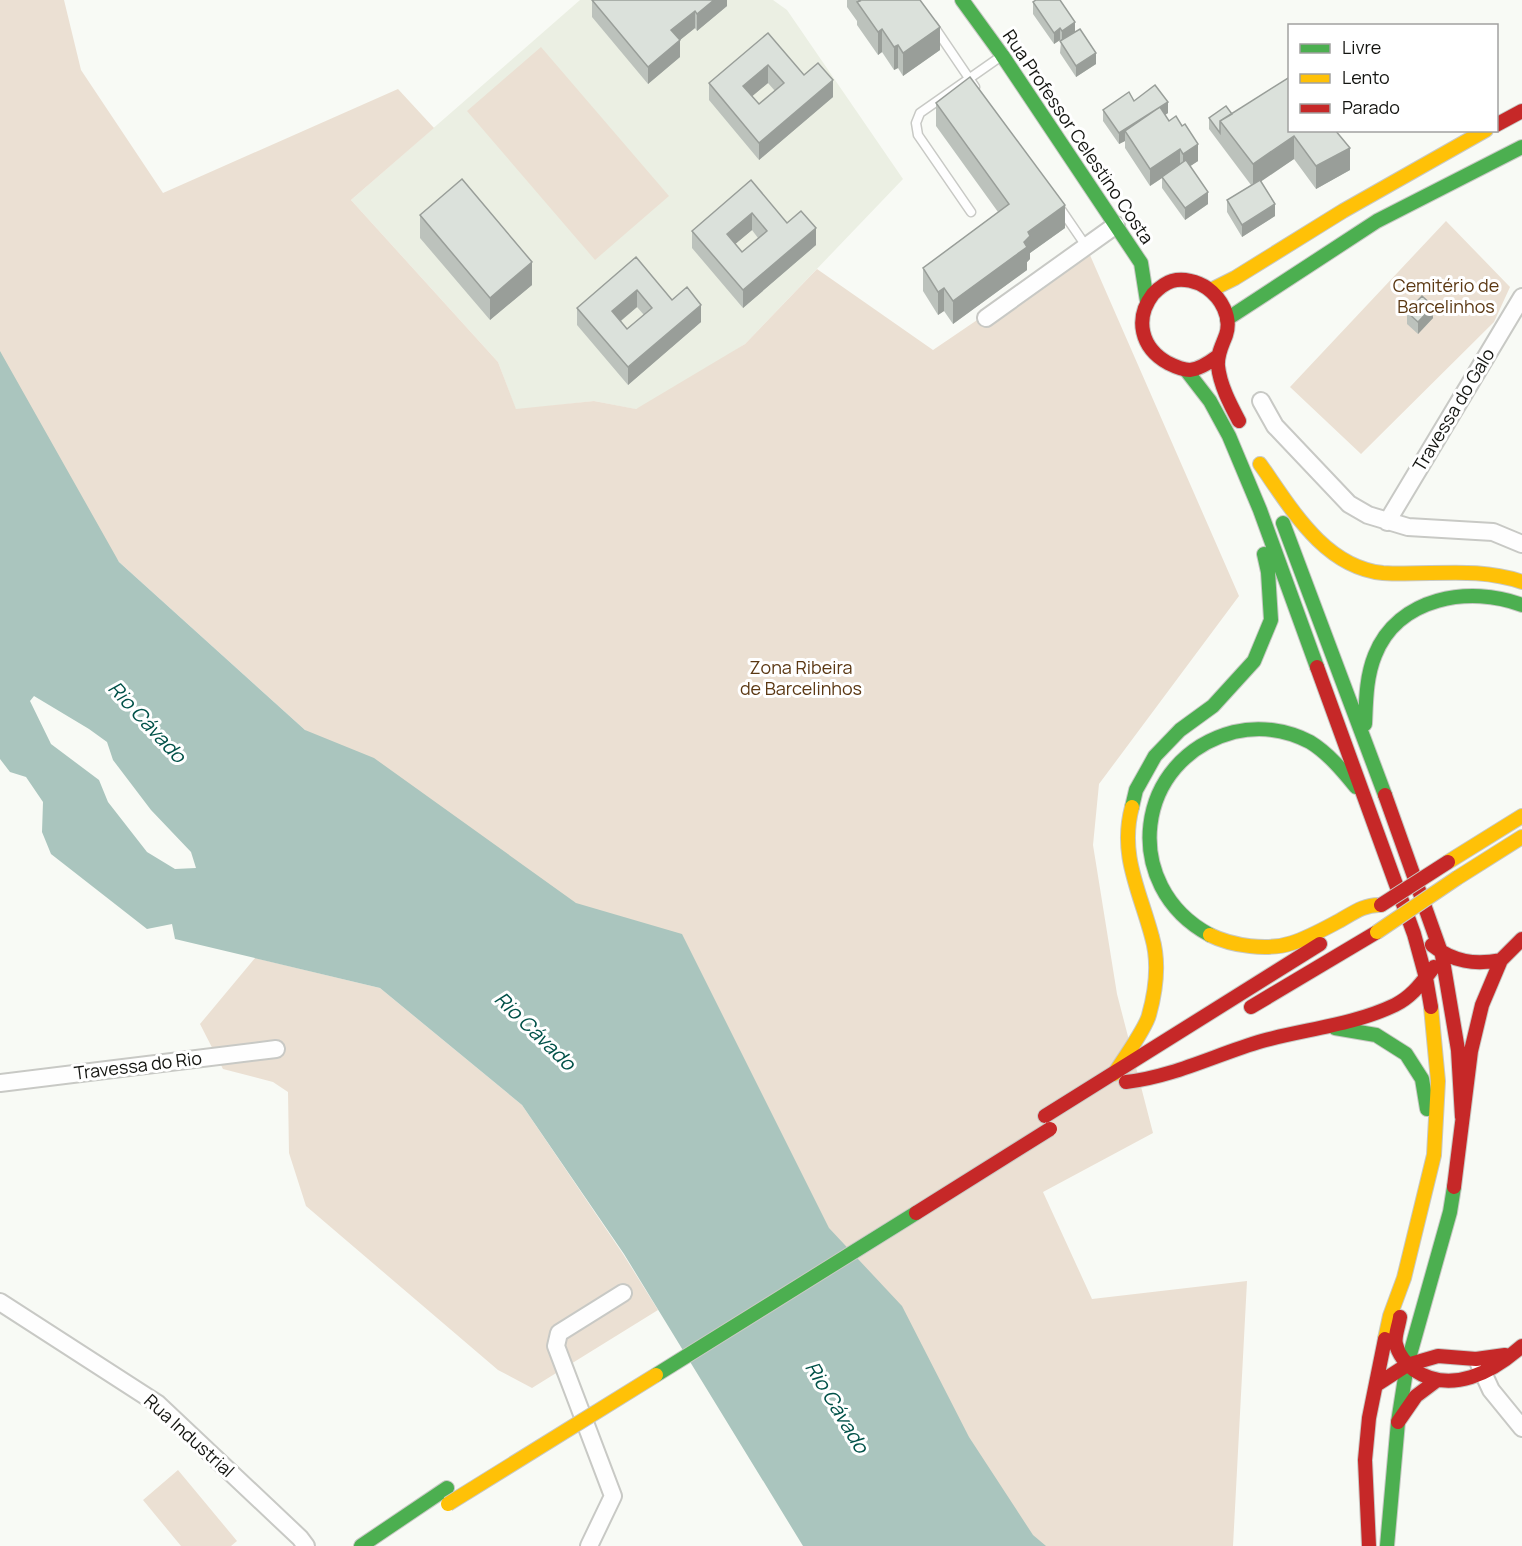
<svg xmlns="http://www.w3.org/2000/svg" width="1522" height="1546" viewBox="0 0 1522 1546" font-family="Manrope,sans-serif">
<style>
.built{fill:#ebefe3}
.green{fill:#ebe0d3}
.water{fill:#aac5be;fill-rule:evenodd}
.lines{fill:none;stroke-linecap:round;stroke-linejoin:round}
.lane-casing{stroke:#c8c9c5;stroke-width:11}
.street-casing{stroke:#c8c9c5;stroke-width:20}
.fast-casing{stroke:#c8c9c5;stroke-width:16}
.slow-casing{stroke:#c8c9c5;stroke-width:16}
.jam-casing{stroke:#c8c9c5;stroke-width:16}
.lane{stroke:#fefefe;stroke-width:8}
.street{stroke:#fefefe;stroke-width:16}
.fast{stroke:#4caf50;stroke-width:14}
.slow{stroke:#ffc107;stroke-width:14}
.jam{stroke:#c62828;stroke-width:14}
.fast-bridge-casing{stroke:#c8c9c5;stroke-width:16;stroke-linecap:butt}
.slow-bridge-casing{stroke:#c8c9c5;stroke-width:16;stroke-linecap:butt}
.jam-bridge-casing{stroke:#c8c9c5;stroke-width:16;stroke-linecap:butt}
.fast-bridge{stroke:#4caf50;stroke-width:14}
.slow-bridge{stroke:#ffc107;stroke-width:14}
.jam-bridge{stroke:#c62828;stroke-width:14}
.wall{fill:#bcc2bc;fill-rule:evenodd}
.shaded-wall{fill:#999e99}
.building{fill:#dbe1db;stroke:#999e99;stroke-width:1.5;fill-rule:evenodd}
.labels{text-anchor:middle;stroke-width:6;stroke-linejoin:round;paint-order:stroke}
.street-label{font-size:18px;fill:#141511;stroke:#fff}
.park-label{font-size:18px;fill:#5b3813;stroke:#fff}
.water-label{font-size:20px;font-style:italic;fill:#005148;stroke:#fff}
</style>
<rect width="100%" height="100%" fill="#f8faf5"/>
<path class="built" d="M 580,0 L 773,0 L 787,10 L 903,179 L 745,344 L 649,407 L 635,409 L 594,401 L 516,410 L 498,362 L 351,200 Z"/>
<path class="green" d="M 0,0 L 64,0 L 81,70 L 163,193 L 398,89 L 434,128 L 351,200 L 498,362 L 516,409 L 594,401 L 636,409 L 745,344 L 817,269 L 933,350 L 1086,246 L 1239,596 L 1099,784 L 1093,845 L 1117,994 L 1153,1133 L 1043,1192 L 1092,1299 L 1247,1281 L 1233,1546 L 1040,1546 L 305,730 L 119,562 L 0,392 Z
M 541,47 L 669,196 L 595,260 L 467,111 Z
M 1446,221 L 1510,287 L 1494,322 L 1361,454 L 1290,387 Z
M 255,958 L 380,988 L 522,1105 L 623,1254 L 658,1310 L 532,1388 L 498,1370 L 306,1206 L 289,1153 L 288,1092 L 273,1082 L 223,1069 L 200,1024 Z
M 178,1470 L 237,1541 L 231,1546 L 181,1546 L 143,1500 Z"/>
<path class="water" d="M 0,351 L 119,562 L 305,730 L 374,758 L 576,903 L 682,934 L 829,1228 L 902,1306 L 969,1437 L 1033,1535 L 1046,1546 L 803,1546 L 624,1254 L 522,1105 L 380,988 L 175,939 L 172,924 L 147,929 L 51,854 L 42,832 L 43,802 L 26,777 L 10,772 L 0,759 ZM 34,696 L 89,729 L 107,742 L 113,760 L 151,810 L 191,852 L 196,868 L 175,869 L 147,852 L 108,802 L 99,780 L 51,744 L 30,701 Z"/>
<g class="lines">
<defs>
<path id="lane" d="M 933,25 L 975,87
M 1060,208 L 1086,246
M 971,212 L 918,135 L 916,123 L 920,113 L 1000,57"/>
<path id="street" d="M 986,318 L 1116,225
M 1261,401 L 1275,426 L 1349,504 L 1368,515 L 1408,527 L 1493,532 L 1522,544
M 1387,522 L 1522,297
M 0,1083 L 276,1049
M 0,1302 L 158,1404 L 300,1538 L 306,1546
M 1479,1364 L 1491,1390 L 1522,1428
M 589,1546 L 613,1496 L 556,1346 L 559,1333 L 623,1293"/>
<path id="fast" d="M 962,0 L 1002,55 L 1141,263 L 1147,301
M 1227,319 L 1377,221 L 1522,147
M 1186,370 L 1210,401 L 1229,436 L 1260,510 L 1317,667
M 1283,523 L 1385,795
M 1365,724 C 1366,701 1366,677 1375,655 C 1398,597 1470,585 1522,605
M 1132,807 L 1136,790 L 1155,756 L 1180,730 L 1213,706 L 1254,661 L 1271,620 L 1268,572 L 1264,554
M 1210,935 C 1119,886 1134,758 1234,732 C 1260,726 1287,730 1310,742 C 1328,753 1343,771 1356,787
M 1335,1028 L 1376,1035 L 1406,1054 L 1422,1079 L 1427,1109
M 361,1546 L 447,1488
M 1387,1546 L 1398,1422 L 1407,1365 L 1450,1212 L 1454,1187"/>
<path id="slow" d="M 1211,290 L 1235,278 L 1343,211 L 1486,130
M 1260,464 C 1291,508 1324,567 1383,573 C 1430,576 1477,566 1522,582
M 1448,862 L 1522,816
M 1457,878 L 1522,837
M 1210,935 C 1232,946 1268,951 1292,943 C 1308,938 1324,929 1339,921 C 1353,913 1365,904 1381,905
M 1114,1074 C 1123,1060 1146,1028 1149,1015 C 1156,990 1159,961 1152,937 C 1140,891 1119,855 1132,807
M 1385,1339 L 1390,1316 L 1404,1278 L 1434,1155 L 1438,1081 L 1431,1007"/>
<path id="jam" d="M 1496,125 L 1522,111
M 1218,356 C 1210,362 1200,369 1190,370 C 1182,370 1174,366 1168,363 C 1141,348 1134,319 1153,294 C 1158,289 1165,283 1172,281 C 1183,278 1197,281 1207,288 C 1221,298 1232,317 1226,335 C 1222,346 1217,354 1218,366 C 1220,385 1230,404 1239,421
M 1317,667 L 1414,934 L 1426,978 L 1431,1007
M 1385,795 L 1442,955 L 1458,1050 L 1462,1117
M 1432,945 C 1453,962 1475,965 1501,960
M 1251,1007 L 1377,932
M 1126,1082 C 1173,1077 1217,1054 1262,1041 C 1306,1029 1353,1025 1395,1005 C 1413,996 1422,982 1434,967
M 1045,1116 L 1320,944
M 1454,1187 L 1471,1051 L 1482,1005 L 1501,960 L 1522,939
M 1400,1317 C 1399,1325 1394,1337 1396,1344 C 1398,1354 1406,1364 1414,1370 C 1451,1395 1493,1372 1522,1346
M 1376,1385 L 1407,1365 L 1438,1356 L 1476,1359 L 1505,1355
M 1398,1422 L 1416,1396 L 1436,1381
M 1369,1546 L 1365,1460 L 1369,1418 L 1385,1339"/>
</defs>
<use href="#lane" class="lane-casing"/>
<use href="#street" class="street-casing"/>
<use href="#fast" class="fast-casing"/>
<use href="#slow" class="slow-casing"/>
<use href="#jam" class="jam-casing"/>
<use href="#lane" class="lane"/>
<use href="#street" class="street"/>
<use href="#fast" class="fast"/>
<use href="#slow" class="slow"/>
<use href="#jam" class="jam"/>
<defs>
<path id="fast-bridge" d="M 656,1375 L 916,1213"/>
<path id="slow-bridge" d="M 1377,932 L 1457,878
M 448,1504 L 656,1375"/>
<path id="jam-bridge" d="M 1381,905 L 1448,862
M 916,1213 L 1050,1129"/>
</defs>
<use href="#fast-bridge" class="fast-bridge-casing"/>
<use href="#slow-bridge" class="slow-bridge-casing"/>
<use href="#jam-bridge" class="jam-bridge-casing"/>
<use href="#fast-bridge" class="fast-bridge"/>
<use href="#slow-bridge" class="slow-bridge"/>
<use href="#jam-bridge" class="jam-bridge"/>
</g>
<path class="wall" d="M 592,0 L 727,0 L 727,6 L 697,31 L 695,28 L 680,40 L 680,57 L 648,84 L 592,17 Z
M 847,0 L 920,0 L 940,50 L 903,76 L 898,68 L 894,70 L 882,52 L 878,55 L 857,25 L 857,21 L 847,7 Z
M 1033,2 L 1075,32 L 1096,64 L 1076,77 L 1060,53 L 1061,41 L 1060,40 L 1054,44 L 1033,14 Z
M 768,33 L 804,75 L 833,97 L 759,160 L 709,100 L 709,83 ZM 768,83 L 775,91 L 759,104 L 752,96 Z
M 1288,78 L 1350,170 L 1316,189 L 1294,159 L 1260,181 L 1275,216 L 1242,237 L 1227,212 L 1227,200 L 1251,185 L 1209,129 L 1209,118 L 1232,114 Z
M 1134,101 L 1168,113 L 1165,115 L 1198,161 L 1190,166 L 1208,204 L 1185,220 L 1162,188 L 1162,178 L 1150,186 L 1125,148 L 1125,141 L 1119,144 L 1103,121 L 1103,110 Z
M 936,103 L 1065,228 L 1030,253 L 1030,259 L 1027,262 L 1027,270 L 953,324 L 944,311 L 938,315 L 923,291 L 923,268 L 998,212 L 936,126 Z
M 751,180 L 787,223 L 816,245 L 743,308 L 692,248 L 692,231 ZM 752,230 L 758,238 L 742,252 L 735,244 Z
M 420,215 L 532,285 L 490,320 L 420,238 Z
M 636,257 L 672,300 L 701,322 L 628,385 L 577,325 L 577,308 ZM 637,307 L 644,315 L 627,329 L 621,321 Z
M 1407,312 L 1433,318 L 1418,334 L 1407,324 Z"/>
<path class="shaded-wall" d="M 714,0 L 727,0 L 727,6 L 697,31 L 697,14 Z
M 695,11 L 695,28 L 680,40 L 680,57 L 648,84 L 648,67 L 671,30 Z
M 1075,22 L 1075,34 L 1062,43 L 1062,31 Z
M 940,27 L 940,50 L 903,76 L 903,53 Z
M 1060,28 L 1060,40 L 1054,44 L 1054,33 Z
M 882,29 L 882,52 L 878,55 L 878,32 Z
M 898,45 L 898,68 L 894,70 L 894,47 Z
M 1096,53 L 1096,64 L 1076,77 L 1076,66 Z
M 768,65 L 768,83 L 743,104 L 743,86 Z
M 833,80 L 833,97 L 759,160 L 759,143 Z
M 1168,102 L 1168,113 L 1130,138 L 1125,131 L 1125,141 L 1119,144 L 1119,133 Z
M 1294,136 L 1294,159 L 1253,187 L 1253,164 Z
M 1198,144 L 1198,161 L 1183,171 L 1183,154 Z
M 1350,148 L 1350,170 L 1316,189 L 1316,166 Z
M 1180,149 L 1180,166 L 1150,186 L 1150,169 Z
M 1208,192 L 1208,204 L 1185,220 L 1185,208 Z
M 1275,204 L 1275,216 L 1242,237 L 1242,225 Z
M 1065,205 L 1065,228 L 1030,253 L 1030,259 L 1027,262 L 1027,270 L 953,324 L 953,301 L 1024,242 L 1028,232 Z
M 752,213 L 752,230 L 727,251 L 727,234 Z
M 816,228 L 816,245 L 743,308 L 743,290 Z
M 532,262 L 532,285 L 490,320 L 490,298 Z
M 944,288 L 944,311 L 938,315 L 938,292 Z
M 637,290 L 637,307 L 612,328 L 612,311 Z
M 701,305 L 701,322 L 628,385 L 628,367 Z
M 1433,306 L 1433,318 L 1418,334 L 1418,322 Z"/>
<path class="building" d="M 592,0 L 714,0 L 697,14 L 695,11 L 671,30 L 680,40 L 648,67 Z
M 859,0 L 920,0 L 940,27 L 903,53 L 898,45 L 894,47 L 882,29 L 878,32 L 857,2 L 860,1 Z
M 1036,0 L 1060,0 L 1075,22 L 1062,31 L 1060,28 L 1054,33 L 1033,2 Z
M 1080,29 L 1096,53 L 1076,66 L 1060,41 Z
M 768,33 L 804,75 L 818,63 L 833,80 L 759,143 L 709,83 ZM 768,65 L 784,83 L 759,104 L 743,86 Z
M 970,77 L 1065,205 L 1028,232 L 1030,236 L 1024,242 L 1027,247 L 953,301 L 944,288 L 938,292 L 923,268 L 1009,204 L 936,103 Z
M 1288,78 L 1290,79 L 1290,130 L 1335,130 L 1350,148 L 1316,166 L 1294,136 L 1253,164 L 1220,121 Z
M 1155,85 L 1168,102 L 1119,133 L 1103,110 L 1129,92 L 1134,101 Z
M 1226,106 L 1232,114 L 1220,121 L 1220,133 L 1209,118 Z
M 1160,107 L 1169,121 L 1176,116 L 1182,126 L 1185,124 L 1198,144 L 1183,154 L 1180,149 L 1150,169 L 1125,131 Z
M 1186,160 L 1208,192 L 1185,208 L 1162,177 Z
M 462,179 L 532,262 L 490,298 L 420,215 Z
M 751,180 L 787,223 L 801,211 L 816,228 L 743,290 L 692,231 ZM 752,213 L 767,231 L 742,252 L 727,234 Z
M 1260,180 L 1275,204 L 1242,225 L 1227,200 Z
M 636,257 L 672,300 L 687,287 L 701,305 L 628,367 L 577,308 ZM 637,290 L 652,308 L 627,329 L 612,311 Z
M 1422,296 L 1433,306 L 1418,322 L 1407,312 Z"/>
<g class="labels">
<g class="street-label">
<text transform="translate(1078 137) rotate(56)" y="6">Rua Professor Celestino Costa</text>
<text transform="translate(1454 410) rotate(-59)" y="6">Travessa do Galo</text>
<text transform="translate(138 1066) rotate(-7)" y="6">Travessa do Rio</text>
<text transform="translate(189 1436) rotate(42)" y="6">Rua Industrial</text>
</g>
<g class="park-label">
<text x="1446" y="292">Cemitério de<tspan x="1446" dy="21">Barcelinhos</tspan></text>
<text x="801" y="674">Zona Ribeira<tspan x="801" dy="21">de Barcelinhos</tspan></text>
</g>
<g class="water-label">
<text transform="translate(147 722) rotate(47)" y="7">Rio Cávado</text>
<text transform="translate(535 1031) rotate(44)" y="7">Rio Cávado</text>
<text transform="translate(837 1407) rotate(59)" y="7">Rio Cávado</text>
</g>
</g>
<rect x="1288" y="24" width="210" height="108" fill="#ffffff" stroke="#a1a1a0" stroke-width="1.5"/>
<rect x="1300" y="44" width="30" height="9" fill="#4caf50" stroke="#a1a1a0" stroke-width="1.5"/>
<text x="1342" y="54" font-size="18" fill="#141511">Livre</text>
<rect x="1300" y="74" width="30" height="9" fill="#ffc107" stroke="#a1a1a0" stroke-width="1.5"/>
<text x="1342" y="84" font-size="18" fill="#141511">Lento</text>
<rect x="1300" y="104" width="30" height="9" fill="#c62828" stroke="#a1a1a0" stroke-width="1.5"/>
<text x="1342" y="114" font-size="18" fill="#141511">Parado</text>
</svg>
